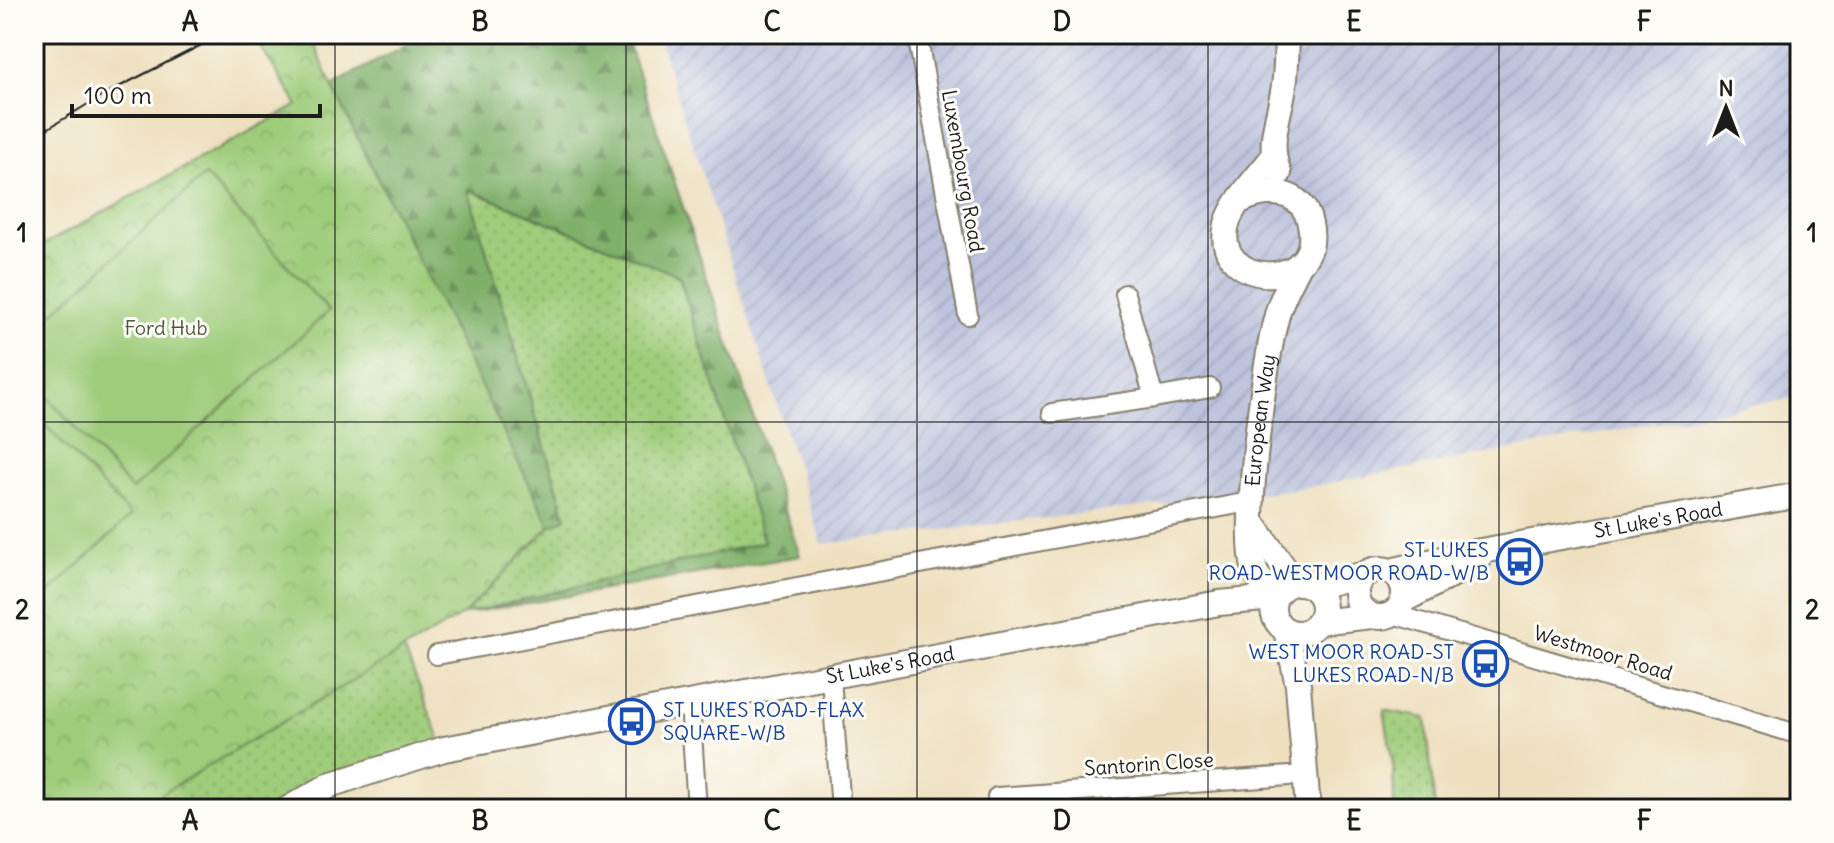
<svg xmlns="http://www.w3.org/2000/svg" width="1834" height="843" viewBox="0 0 1834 843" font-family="Delius,sans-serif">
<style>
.industrial{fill:url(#industrial-furrows)}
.grass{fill:url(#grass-dots);stroke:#5e744b;stroke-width:2}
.forest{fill:url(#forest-firs);stroke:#4e6643;stroke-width:2}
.park{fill:url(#park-crowns);stroke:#5e744b;stroke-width:2}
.pitch{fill:#9fcc7a;stroke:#5e744b;stroke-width:2}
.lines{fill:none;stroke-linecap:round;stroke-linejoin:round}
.street-casing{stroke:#857e6e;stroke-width:22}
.secondary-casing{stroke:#857e6e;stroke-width:28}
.street{stroke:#fff;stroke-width:18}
.secondary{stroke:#fff;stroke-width:24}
.tram{stroke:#1c1c1c;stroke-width:2}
.grid{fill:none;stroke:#1c1c1c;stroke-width:2;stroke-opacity:0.55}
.labels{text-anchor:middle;stroke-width:6;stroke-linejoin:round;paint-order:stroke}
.street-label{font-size:20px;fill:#1c1c1c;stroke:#fdfcf7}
.park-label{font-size:20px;fill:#4a5a3d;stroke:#fdfcf7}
.transit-label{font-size:20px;fill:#164399;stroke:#fdfcf7;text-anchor:end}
.neatline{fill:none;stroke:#1c1c1c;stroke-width:3}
.grid-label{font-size:26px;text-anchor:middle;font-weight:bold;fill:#1c1c1c}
</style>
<defs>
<pattern id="industrial-furrows" width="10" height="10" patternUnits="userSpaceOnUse" patternTransform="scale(2)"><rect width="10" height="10" fill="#bec3dd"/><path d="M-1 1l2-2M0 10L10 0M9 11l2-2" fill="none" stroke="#a3a7bd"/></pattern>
<pattern id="grass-dots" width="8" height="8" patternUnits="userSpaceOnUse" patternTransform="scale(2)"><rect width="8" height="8" fill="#9fcc7a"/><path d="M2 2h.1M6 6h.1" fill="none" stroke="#88af69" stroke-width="1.8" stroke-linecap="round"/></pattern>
<pattern id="forest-firs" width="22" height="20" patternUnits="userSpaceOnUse" patternTransform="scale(2)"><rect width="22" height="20" fill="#7fb06a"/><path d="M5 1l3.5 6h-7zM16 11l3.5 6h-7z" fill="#678e56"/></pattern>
<pattern id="park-crowns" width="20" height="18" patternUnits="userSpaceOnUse" patternTransform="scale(2)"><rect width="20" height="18" fill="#9fcc7a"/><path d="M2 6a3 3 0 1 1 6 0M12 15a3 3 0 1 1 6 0" fill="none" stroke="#88af69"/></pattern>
</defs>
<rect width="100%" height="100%" fill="#fdfcf7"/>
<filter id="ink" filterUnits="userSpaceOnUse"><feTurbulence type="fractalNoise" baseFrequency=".0125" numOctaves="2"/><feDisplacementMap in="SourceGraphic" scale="16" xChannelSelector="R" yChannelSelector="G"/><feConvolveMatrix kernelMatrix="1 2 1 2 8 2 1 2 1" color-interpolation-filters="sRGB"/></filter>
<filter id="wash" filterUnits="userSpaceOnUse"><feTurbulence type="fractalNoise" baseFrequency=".006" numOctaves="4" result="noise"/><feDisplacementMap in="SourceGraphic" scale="32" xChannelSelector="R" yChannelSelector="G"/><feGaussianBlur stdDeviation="1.8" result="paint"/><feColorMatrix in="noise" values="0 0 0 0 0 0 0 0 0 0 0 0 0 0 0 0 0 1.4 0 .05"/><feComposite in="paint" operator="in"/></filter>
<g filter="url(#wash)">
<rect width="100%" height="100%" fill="#eee0bf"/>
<path class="industrial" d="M 657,34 L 1800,34 L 1800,397 L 1295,489 L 822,544 Z"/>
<path class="grass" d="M 467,189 L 679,276 L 764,542 L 464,614 L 550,526 L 566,517 Z
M 404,649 L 444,749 L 288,809 L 136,809 Z
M 1384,710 L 1426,718 L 1435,809 L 1394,809 L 1393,764 Z"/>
<path class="forest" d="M 425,34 L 625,34 L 800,556 L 464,614 L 764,542 L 679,276 L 468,189 L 566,518 L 550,526 L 332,86 Z"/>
<path class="park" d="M 252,34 L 310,34 L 332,86 L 550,526 L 464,614 L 136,809 L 34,809 L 34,250 L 298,105 Z"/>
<path class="pitch" d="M 205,175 L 329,311 L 132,490 L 34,382 L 34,330 Z
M 34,413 L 131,516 L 34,607 Z"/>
</g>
<g filter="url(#ink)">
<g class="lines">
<defs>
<path id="street" d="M 917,34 L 968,315
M 1125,294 L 1154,398 L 1210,388
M 1052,413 L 1154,398
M 1393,614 L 1800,735
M 437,655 L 1254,501
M 831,678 L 841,809
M 690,703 L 697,809
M 997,797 L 1304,775"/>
<g id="secondary">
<path d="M 1279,173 C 1267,145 1278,120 1283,92 C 1287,73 1286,53 1287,34"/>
<path d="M 1242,200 C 1268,188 1303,189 1310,224 C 1325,294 1210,288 1227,224 C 1234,200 1258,177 1272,158"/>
<path d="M 1253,524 L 1295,583"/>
<circle cx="1380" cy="593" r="24"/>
<path id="s1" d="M 1391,571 L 1464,554 L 1800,495"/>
<circle cx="1298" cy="608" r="25"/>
<path d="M 1313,587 L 1365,574"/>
<path id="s2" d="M 1278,593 C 1269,588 1261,583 1256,573 C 1240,538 1265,360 1276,319 C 1280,299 1292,280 1300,263"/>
<path d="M 1404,600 L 1478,561"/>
<path d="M 1318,622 L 1372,616"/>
<path d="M 1286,630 L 1298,685 L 1308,809"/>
<path id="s3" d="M 288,809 L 332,784 L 444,749 L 1219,603 L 1275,598"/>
</g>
</defs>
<use href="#street" class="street-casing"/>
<use href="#secondary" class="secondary-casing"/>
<use href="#street" class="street"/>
<use href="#secondary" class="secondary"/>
<path class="tram" d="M 34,137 L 101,96 L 223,34"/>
</g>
</g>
<path class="grid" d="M 335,34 L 335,809M 626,34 L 626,809M 917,34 L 917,809M 1208,34 L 1208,809M 1499,34 L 1499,809M 34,422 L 1800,422"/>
<defs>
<symbol id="bus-ring" viewBox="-11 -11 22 22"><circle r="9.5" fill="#fdfcf7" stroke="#1a4fb4" stroke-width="1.5"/><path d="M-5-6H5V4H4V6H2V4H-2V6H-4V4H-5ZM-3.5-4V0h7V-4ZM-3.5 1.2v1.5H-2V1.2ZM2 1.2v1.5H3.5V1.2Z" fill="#1a4fb4"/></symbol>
</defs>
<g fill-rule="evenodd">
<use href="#bus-ring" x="1494" y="536" width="51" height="51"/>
<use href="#bus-ring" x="1460" y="638" width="51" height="51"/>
<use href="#bus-ring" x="606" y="696" width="51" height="51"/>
</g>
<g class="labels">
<g class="street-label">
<text transform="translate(963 171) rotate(80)" y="7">Luxembourg Road</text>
<text dy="7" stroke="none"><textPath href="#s2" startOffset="184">European Way</textPath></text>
<text dy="7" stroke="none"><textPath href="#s1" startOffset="272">St Luke's Road</textPath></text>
<text transform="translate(1603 653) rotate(17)" y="7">Westmoor Road</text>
<text dy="7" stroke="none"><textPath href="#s3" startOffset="622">St Luke's Road</textPath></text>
<text transform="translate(1149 764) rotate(-4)" y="7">Santorin Close</text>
</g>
<g class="park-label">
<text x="166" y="335">Ford Hub</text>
</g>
<g class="transit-label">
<text x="1489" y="557">ST LUKES<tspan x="1489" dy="23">ROAD-WESTMOOR ROAD-W/B</tspan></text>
<text x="1454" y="659">WEST MOOR ROAD-ST<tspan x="1454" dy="23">LUKES ROAD-N/B</tspan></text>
<text x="663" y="717" text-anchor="start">ST LUKES ROAD-FLAX<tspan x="663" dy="23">SQUARE-W/B</tspan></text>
</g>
</g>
<rect width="1834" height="843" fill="none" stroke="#fdfcf7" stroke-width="88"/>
<g transform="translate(1726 108)" stroke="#fdfcf7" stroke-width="6" paint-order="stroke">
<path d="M0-6L14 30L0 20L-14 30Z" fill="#1c1c1c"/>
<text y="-12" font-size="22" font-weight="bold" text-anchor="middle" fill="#1c1c1c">N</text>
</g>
<path d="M72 104v12h248v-12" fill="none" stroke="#1c1c1c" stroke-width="4"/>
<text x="84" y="104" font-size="24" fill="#1c1c1c" stroke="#fdfcf7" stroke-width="6" paint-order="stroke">100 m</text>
<rect x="44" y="44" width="1746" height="755" class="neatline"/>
<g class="grid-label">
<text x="190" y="31">A</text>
<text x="480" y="31">B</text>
<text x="772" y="31">C</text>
<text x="1062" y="31">D</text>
<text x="1354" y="31">E</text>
<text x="1644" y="31">F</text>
<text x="22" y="242">1</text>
<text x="1812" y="242">1</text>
<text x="22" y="619">2</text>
<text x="1812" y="619">2</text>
<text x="190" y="830">A</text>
<text x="480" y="830">B</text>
<text x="772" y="830">C</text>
<text x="1062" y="830">D</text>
<text x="1354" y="830">E</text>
<text x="1644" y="830">F</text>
</g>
</svg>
